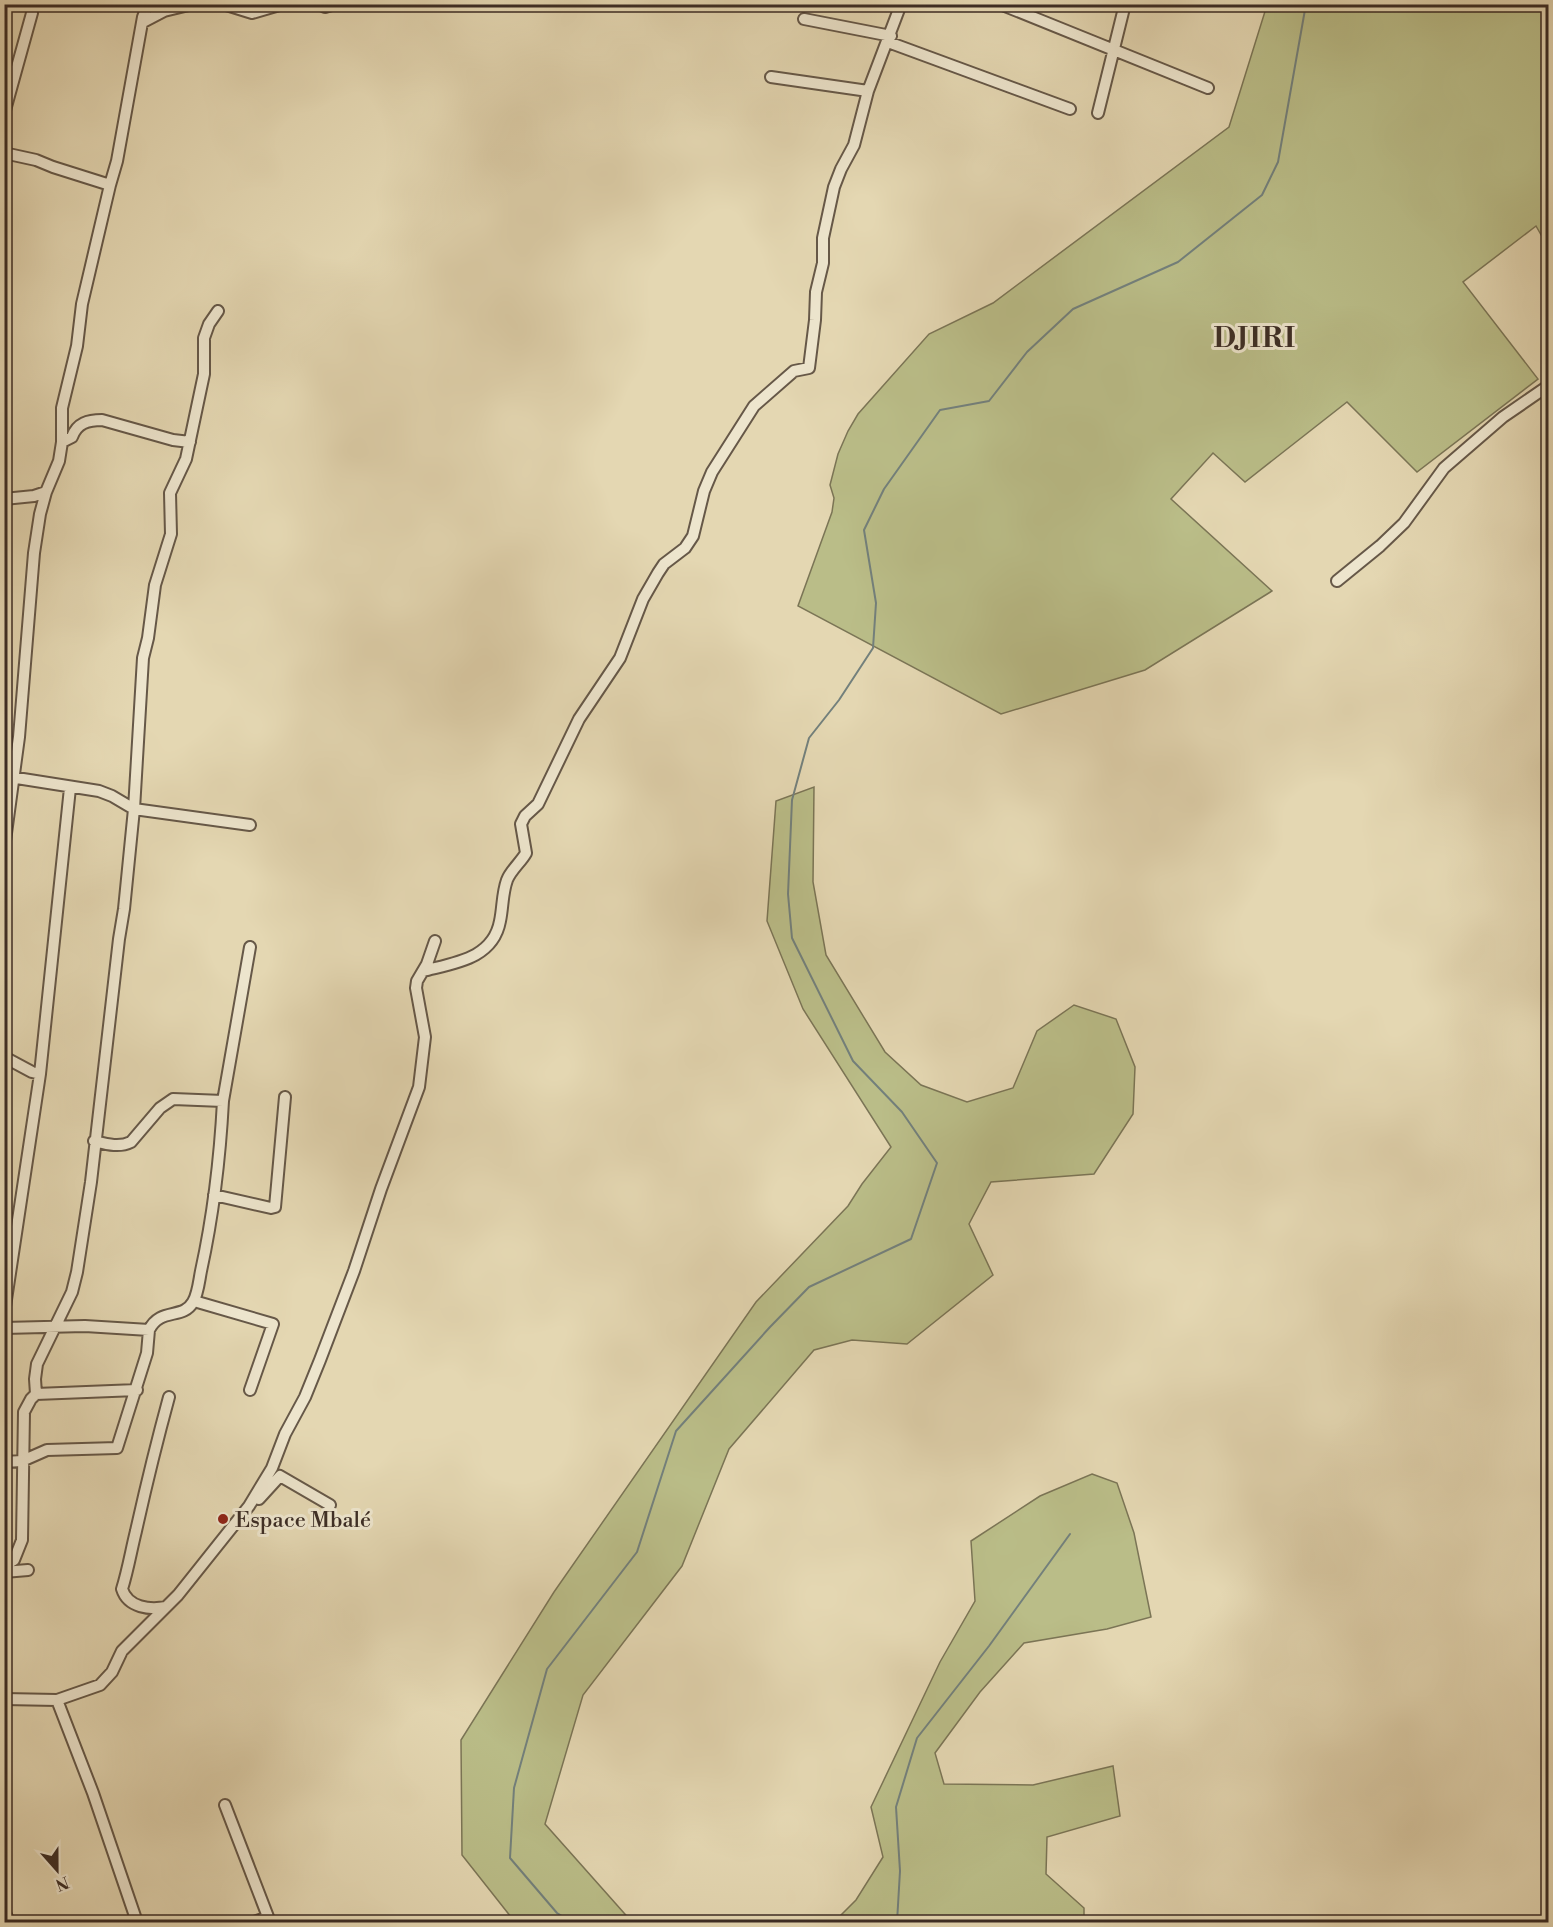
<svg xmlns="http://www.w3.org/2000/svg" width="1553" height="1927" viewBox="0 0 1553 1927" font-family="'Libre Bodoni',serif">
<style>
.green{fill:#babd88;stroke:#7b7556;stroke-width:1.5}
.lines{fill:none;stroke-linecap:round;stroke-linejoin:round}
.stream{stroke:#73807c;stroke-width:2}
.street-casing{stroke:#665848;stroke-width:14}
.street{stroke:#ede5cd;stroke-width:10}
.poi-dot{fill:#8f2418;stroke:#ede5cd;stroke-width:2}
.labels{text-anchor:middle;stroke-width:6;stroke-linejoin:round;paint-order:stroke}
.poi-label{font-size:22px;fill:#3c2d25;stroke:#ede5cd;text-anchor:start}
.district-label{font-size:28px;font-weight:bold;letter-spacing:1.5px;fill:#3c2d25;stroke:#ede5cd}
</style>
<rect width="100%" height="100%" fill="#e4d7b2"/>
<filter id="stains"><feTurbulence type="fractalNoise" baseFrequency=".00333" numOctaves="4"/><feColorMatrix values="0 0 0 0 .2 0 0 0 0 .09 0 0 0 0 .02 0 0 0 .5 -.17"/></filter>
<radialGradient id="worn" r=".72"><stop offset=".6" stop-color="#630" stop-opacity="0"/><stop offset="1" stop-color="#630" stop-opacity=".3"/></radialGradient>
<path class="green" d="M 1267,5 L 1548,5 L 1548,247 L 1536,226 L 1463,282 L 1538,379 L 1417,472 L 1347,402 L 1245,482 L 1213,453 L 1171,499 L 1272,591 L 1145,670 L 1001,714 L 798,606 L 832,512 L 834,498 L 830,485 L 838,454 L 848,431 L 858,414 L 929,334 L 993,303 L 1229,127 Z
M 814,787 L 813,882 L 826,955 L 885,1052 L 921,1085 L 967,1102 L 1013,1088 L 1037,1031 L 1074,1005 L 1116,1019 L 1135,1067 L 1133,1114 L 1094,1174 L 991,1182 L 969,1224 L 993,1275 L 907,1344 L 852,1340 L 814,1350 L 729,1449 L 682,1566 L 583,1695 L 545,1824 L 632,1922 L 515,1922 L 462,1855 L 461,1740 L 554,1592 L 756,1302 L 848,1206 L 862,1184 L 891,1147 L 803,1009 L 767,921 L 776,801 Z
M 1092,1474 L 1117,1483 L 1134,1533 L 1151,1617 L 1107,1629 L 1024,1643 L 980,1692 L 935,1753 L 944,1784 L 1033,1785 L 1113,1766 L 1120,1816 L 1047,1837 L 1046,1874 L 1084,1908 L 1084,1922 L 834,1922 L 856,1900 L 883,1857 L 871,1807 L 940,1662 L 975,1601 L 971,1541 L 1040,1496 Z"/>
<g class="lines">
<path class="stream" d="M 572,1922 L 557,1913 L 510,1858 L 514,1788 L 547,1669 L 637,1552 L 676,1431 L 770,1327 L 809,1287 L 911,1239 L 937,1163 L 902,1112 L 853,1061 L 792,938 L 788,894 L 792,800 L 809,738 L 839,700 L 873,648 L 876,603 L 864,530 L 884,489 L 940,410 L 989,401 L 1027,352 L 1073,309 L 1178,262 L 1262,195 L 1278,162 L 1306,4
M 897,1922 L 900,1871 L 896,1807 L 917,1738 L 989,1646 L 1070,1534"/>
<defs>
<path id="street" d="M 223,4 L 252,13 L 283,4
M 319,4 L 325,7 L 335,4
M 1000,4 L 1208,88
M 804,19 L 891,36
M 143,22 L 164,11 L 193,4
M 888,42 L 1070,109
M 771,77 L 868,91
M 1098,113 L 1125,4
M 4,114 L 32,13
M 4,153 L 36,160 L 53,167 L 110,185
M 62,442 L 72,437 C 77,423 88,420 102,420 L 173,440 L 190,442
M 4,499 L 34,496 L 46,492
M 1337,581 L 1380,546 L 1404,523 L 1444,468 L 1503,417 L 1548,386
M 4,776 L 99,791 L 112,796 L 134,809 L 250,825
M 4,848 L 19,737 L 34,553 L 40,514 L 46,492 L 59,461 L 62,442 L 62,408 L 77,346 L 82,304 L 110,185 L 117,161 L 143,17 L 148,4
M 423,971 C 454,963 493,959 500,921 C 503,907 502,894 507,880 C 511,870 521,862 526,853 L 521,824 L 525,816 L 538,804 L 579,719 L 620,658 L 643,599 L 658,573 L 664,564 L 685,548 L 693,536 L 704,491 L 712,472 L 754,406 L 794,371 L 809,368 L 815,320 L 816,292 L 823,263 L 823,238 L 834,187 L 841,169 L 854,145 L 868,91 L 901,4
M 4,1057 L 32,1072 L 40,1074
M 94,1141 C 106,1144 119,1148 131,1142 L 160,1108 L 173,1099 L 223,1101
M 214,1195 L 271,1208 L 275,1207 L 285,1097
M 194,1301 L 273,1324 L 250,1390
M 4,1313 L 40,1074 L 70,788
M 4,1328 L 85,1326 L 149,1330 C 160,1307 183,1320 193,1302 C 198,1294 199,1281 201,1271 C 213,1216 220,1158 223,1101 L 250,947
M 36,1394 L 35,1379 L 37,1364 L 72,1292 L 77,1272 L 91,1182 L 119,939 L 124,909 L 134,809 L 143,658 L 148,638 L 155,585 L 171,534 L 170,493 L 186,459 L 204,374 L 204,338 L 209,324 L 218,311
M 4,1462 L 22,1461 L 47,1450 L 117,1448 L 147,1353 L 149,1330
M 259,1499 L 280,1476 L 330,1505
M 4,1566 L 14,1560 L 22,1540 L 24,1412 L 31,1399 L 36,1394 L 137,1390
M 4,1572 L 28,1570
M 166,1607 C 150,1610 128,1608 122,1589 C 128,1570 131,1551 136,1531 C 146,1486 157,1441 169,1397
M 4,1699 L 57,1700 L 100,1685 L 112,1672 L 122,1651 L 178,1595 L 249,1506 L 272,1468 L 285,1434 L 305,1397 L 320,1360 L 354,1271 L 381,1189 L 419,1087 L 425,1037 L 416,988 L 417,981 L 427,964 L 435,941
M 57,1700 L 93,1793 L 137,1922
M 225,1805 L 270,1922
M 4,1911 L 9,1922
M 254,1922 L 268,1917"/>
</defs>
<use href="#street" class="street-casing"/>
<use href="#street" class="street"/>
</g>
<circle class="poi-dot" cx="223" cy="1519" r="6"/>
<g class="labels">
<g class="poi-label">
<text x="235" y="1527">Espace Mbalé</text>
</g>
<g class="district-label">
<text x="1255" y="347">DJIRI</text>
</g>
</g>
<rect width="1553" height="1927" fill="none" stroke="#e4d7b2" stroke-width="24"/>
<rect x="6" y="6" width="1541" height="1915" fill="none" stroke="#3c2d25" stroke-width="3"/>
<rect x="12" y="12" width="1529" height="1903" fill="none" stroke="#3c2d25" stroke-width="1.5"/>
<g transform="translate(57 1870) rotate(159)" stroke="#ede5cd" stroke-width="4.5" paint-order="stroke">
<path d="M0-4.5L10 22L0 15L-10 22Z" fill="#3c2d25"/>
<text y="-9" font-size="16" font-weight="bold" text-anchor="middle" fill="#3c2d25">N</text>
</g>
<rect width="100%" height="100%" filter="url(#stains)"/>
<rect width="100%" height="100%" fill="url(#worn)"/>
</svg>
